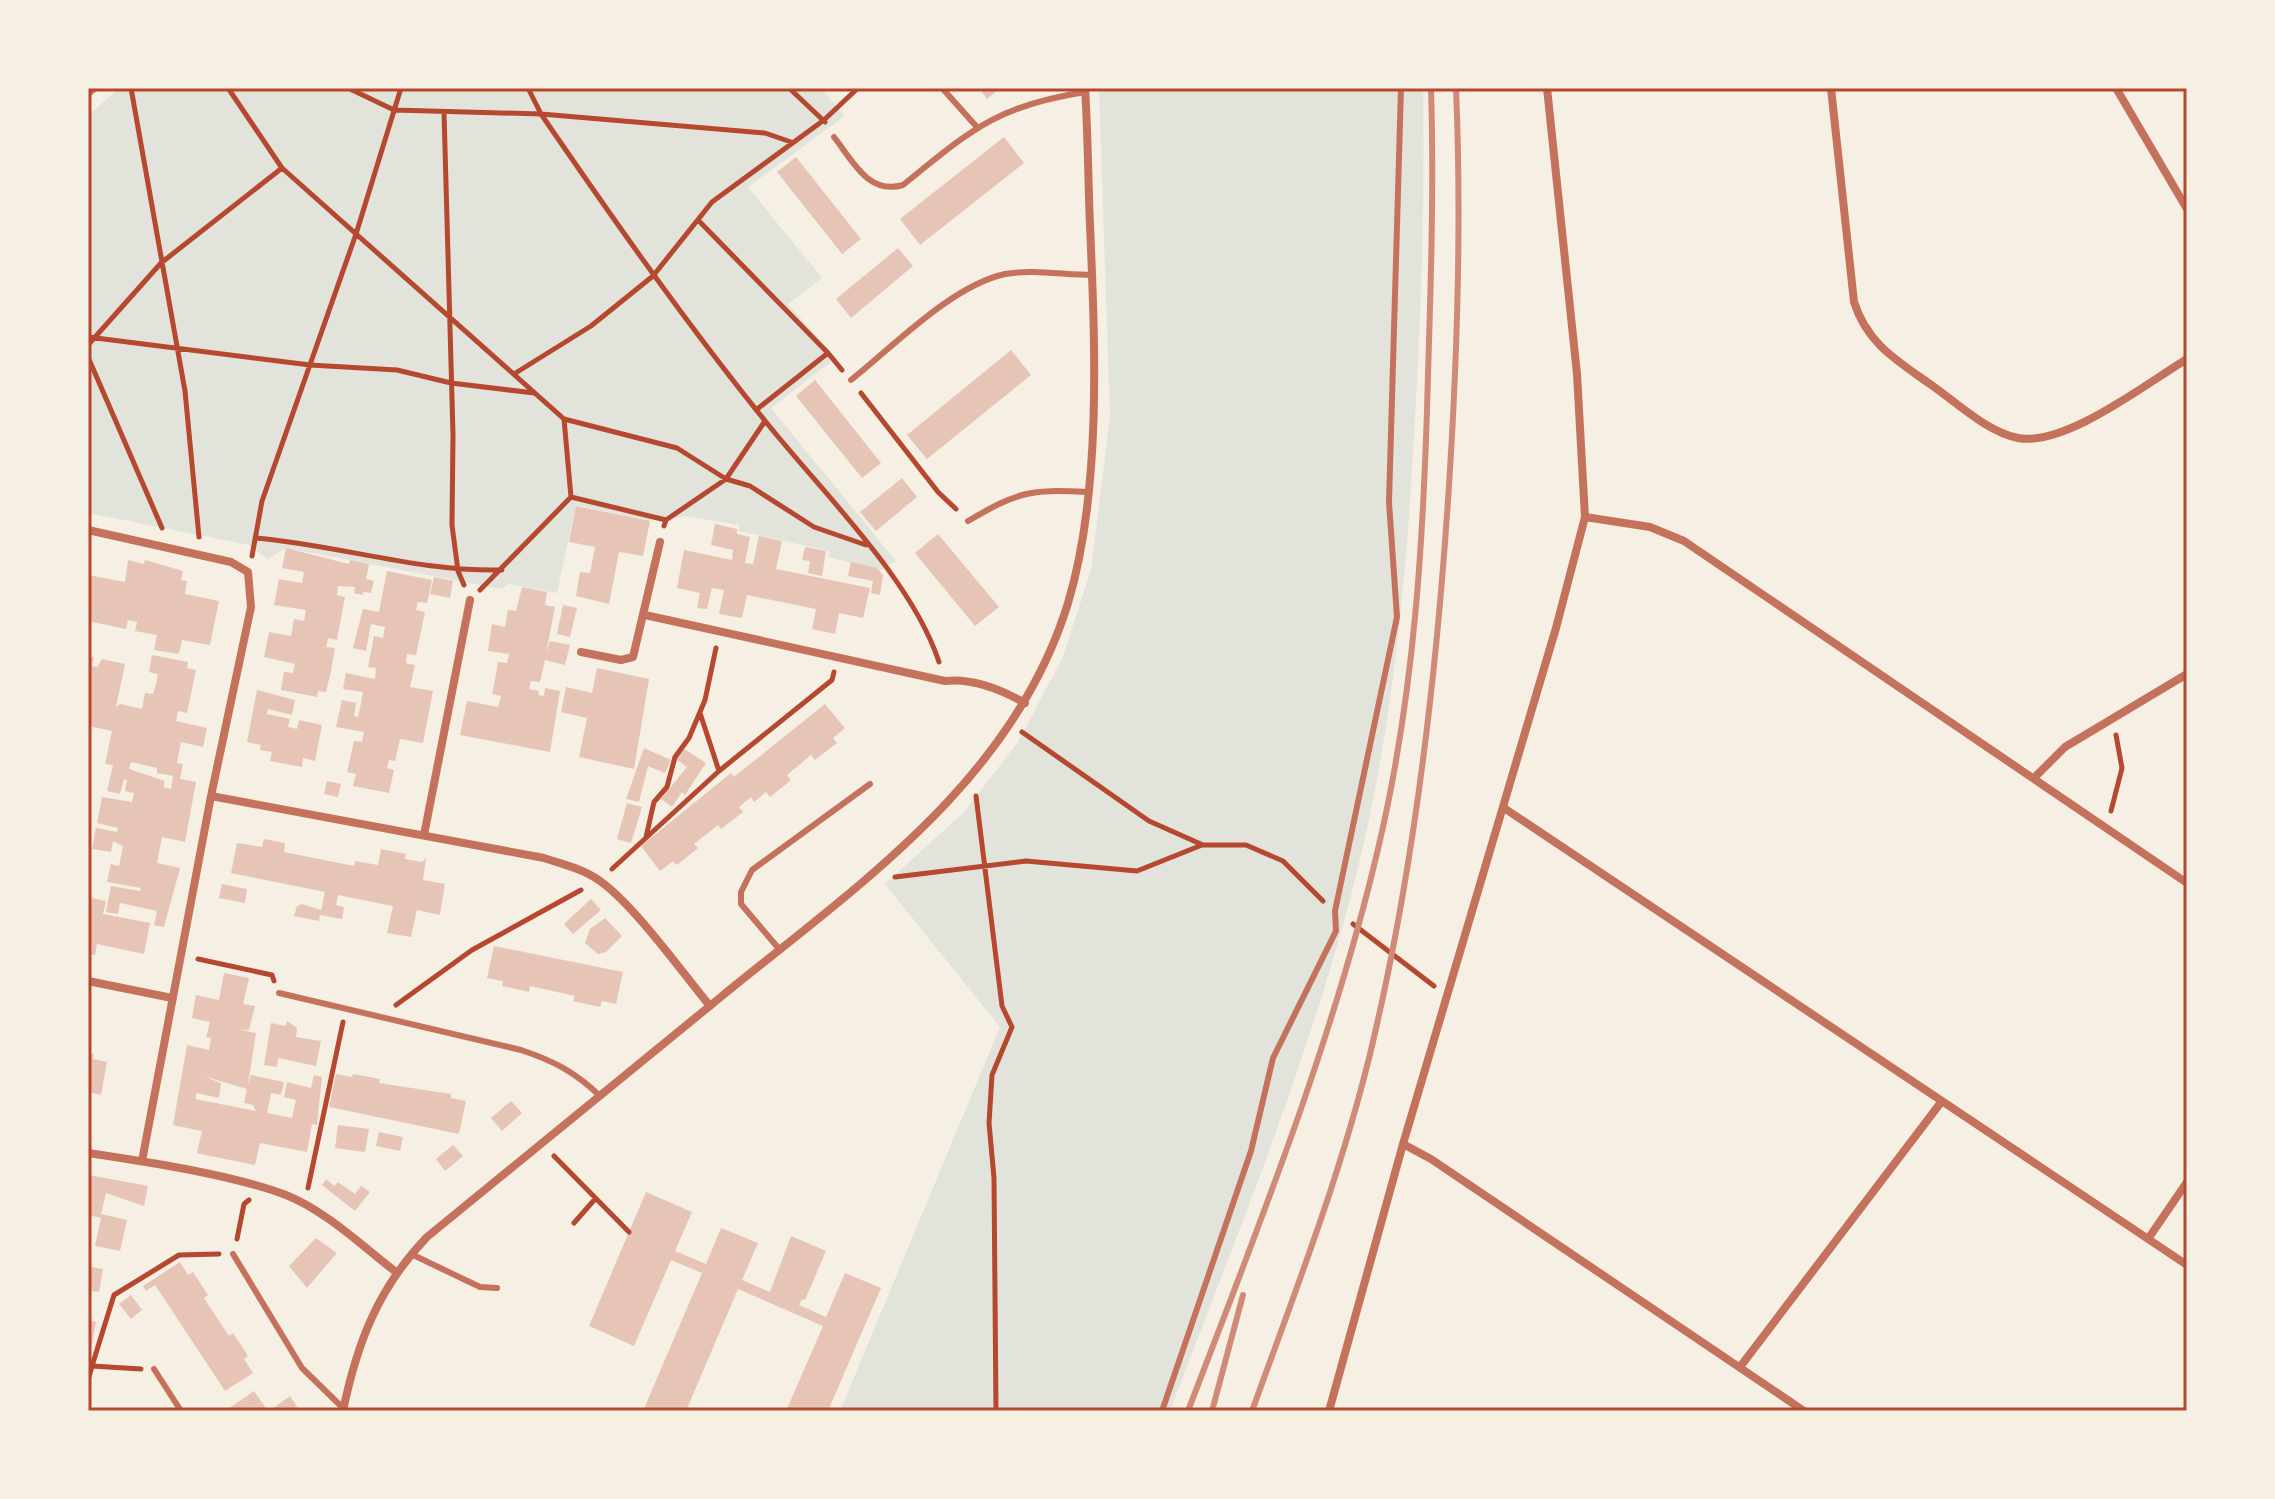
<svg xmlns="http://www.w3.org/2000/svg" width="2275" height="1499" viewBox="0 0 2275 1499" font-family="Raleway,sans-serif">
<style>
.green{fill:#e2e4dc}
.building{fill:#e6c5b7;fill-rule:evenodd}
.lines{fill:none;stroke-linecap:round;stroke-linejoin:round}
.path{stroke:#b5482f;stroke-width:5}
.service{stroke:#c5725c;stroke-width:6}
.minor{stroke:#c5725c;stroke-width:8}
.rail{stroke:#cf8b77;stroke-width:6}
.neatline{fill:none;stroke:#b5482f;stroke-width:3}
</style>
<rect width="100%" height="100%" fill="#f6efe4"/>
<path class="green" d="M 120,88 L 821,88 L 845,116 L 748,187 L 822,278 L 788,304 L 836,358 L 771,408 L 896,561 L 881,570 L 828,557 L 829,551 L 739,531 L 739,525 L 685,516 L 650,521 L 576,505 L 557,593 L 509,584 L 501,589 L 286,548 L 268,559 L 249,545 L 88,513 L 88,115 Z
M 1099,88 L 1423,88 C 1425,204 1421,320 1414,436 C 1406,584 1392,732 1356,876 C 1310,1059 1237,1234 1170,1411 L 840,1411 L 1000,1027 L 885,884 L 964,812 L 1018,742 L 1062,659 L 1091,570 L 1110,416 Z"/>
<path class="building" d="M 979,88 L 1000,88 L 987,99 Z
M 1004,137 L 1024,163 L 920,245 L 900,219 Z
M 796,157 L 861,239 L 842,254 L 777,172 Z
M 898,248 L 913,266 L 851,318 L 836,299 Z
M 1011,350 L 1031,375 L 927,459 L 907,435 Z
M 815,380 L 881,463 L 862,478 L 796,396 Z
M 902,478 L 917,497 L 876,531 L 860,512 Z
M 576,506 L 650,521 L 643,556 L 619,552 L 609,604 L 576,596 L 580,572 L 590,573 L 595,547 L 569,542 Z
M 715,524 L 737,529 L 737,534 L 750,537 L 745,563 L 753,564 L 759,536 L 782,541 L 776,569 L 870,588 L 863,618 L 839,613 L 835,634 L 812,629 L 816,609 L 747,595 L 742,618 L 719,614 L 724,590 L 712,588 L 707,609 L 697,608 L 700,593 L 677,588 L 684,550 L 732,560 L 733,550 L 711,545 Z
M 938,534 L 999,607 L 975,626 L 915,553 Z
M 805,547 L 826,551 L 822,576 L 808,573 L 810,561 L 802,560 Z
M 286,548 L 349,564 L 350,560 L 369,564 L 366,579 L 374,581 L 371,593 L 363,592 L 363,595 L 354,593 L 355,587 L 338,586 L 337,595 L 345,597 L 337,640 L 328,638 L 327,644 L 326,647 L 335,648 L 331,671 L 326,692 L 318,691 L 317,697 L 281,690 L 284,672 L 293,673 L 295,664 L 264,657 L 269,632 L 291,636 L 294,619 L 304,621 L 306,610 L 274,605 L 279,579 L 302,583 L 304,572 L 282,568 Z
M 128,560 L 144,564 L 145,560 L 183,571 L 181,580 L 187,581 L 185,594 L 219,601 L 210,645 L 182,640 L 179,654 L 154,650 L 157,635 L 135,631 L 137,622 L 128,620 L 126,629 L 88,621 L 88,575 L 125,582 Z
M 851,562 L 877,568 L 883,575 L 880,595 L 871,593 L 873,581 L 848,576 Z
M 387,571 L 432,580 L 427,603 L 418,602 L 416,610 L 425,612 L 416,655 L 407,654 L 406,663 L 415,665 L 410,687 L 433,691 L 423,743 L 400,739 L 395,761 L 389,760 L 387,768 L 394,770 L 389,793 L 353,786 L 356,774 L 347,772 L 354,741 L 362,742 L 364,732 L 336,727 L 342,700 L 356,703 L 354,716 L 358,717 L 361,703 L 363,692 L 343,689 L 346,673 L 375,679 L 376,668 L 368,667 L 374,636 L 383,638 L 385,627 L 371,624 L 366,651 L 353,648 L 363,609 L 379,612 Z
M 434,577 L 453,581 L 450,598 L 430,594 Z
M 522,587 L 547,592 L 545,605 L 555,607 L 546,653 L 550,641 L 570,645 L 565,665 L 545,660 L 540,682 L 531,681 L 529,689 L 539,691 L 538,695 L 544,696 L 545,688 L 560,691 L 550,752 L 460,735 L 467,701 L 498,707 L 501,696 L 492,694 L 495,680 L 498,662 L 507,663 L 509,654 L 488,651 L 492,624 L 505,627 L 508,610 L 516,611 Z
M 563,605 L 577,608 L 570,637 L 557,634 Z
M 152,655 L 188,662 L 187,668 L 196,670 L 187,713 L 178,711 L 176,721 L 207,728 L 203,747 L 181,742 L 177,763 L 183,764 L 180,779 L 196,782 L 185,842 L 162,837 L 157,863 L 180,868 L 164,927 L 154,925 L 157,911 L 120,903 L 118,914 L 106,912 L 111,886 L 140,891 L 141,888 L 107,882 L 111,864 L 119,866 L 123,846 L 113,841 L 111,852 L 92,849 L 96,828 L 117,832 L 118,828 L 97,823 L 102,797 L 132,802 L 134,793 L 125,791 L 127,780 L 124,779 L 120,794 L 107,791 L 113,765 L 105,764 L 112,731 L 88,726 L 88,656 L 94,657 L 92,666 L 97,667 L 102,659 L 125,664 L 116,707 L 120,704 L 142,709 L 145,693 L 153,694 L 156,684 L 158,674 L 149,672 ZM 131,762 L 157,768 L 157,773 L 173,776 L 171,789 L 163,787 L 165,781 L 129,769 Z
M 597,668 L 649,679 L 634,769 L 579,757 L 587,718 L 561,712 L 566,687 L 592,693 Z
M 257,690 L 295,700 L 292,715 L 268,709 L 267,714 L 290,719 L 288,727 L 297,729 L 299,720 L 322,725 L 315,761 L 303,758 L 302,767 L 270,761 L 272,752 L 260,750 L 261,745 L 247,742 Z
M 825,704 L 845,728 L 833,738 L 837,743 L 815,760 L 811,755 L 787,775 L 791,780 L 770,797 L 766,792 L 754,802 L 751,797 L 739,807 L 743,812 L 721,829 L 718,825 L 694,844 L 698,848 L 677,865 L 673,861 L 660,871 L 641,846 L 731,773 L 734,777 Z
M 644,748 L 671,760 L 665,773 L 648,766 L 639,802 L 626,799 Z
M 683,748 L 706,763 L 685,795 L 682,792 L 672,807 L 661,799 L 687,767 L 676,759 Z
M 327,781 L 341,784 L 338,797 L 324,794 Z
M 627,803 L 642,807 L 631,843 L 617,839 Z
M 264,839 L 285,843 L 284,852 L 354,866 L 355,861 L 378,865 L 381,849 L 406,854 L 405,859 L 422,862 L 426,858 L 423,880 L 445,884 L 440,915 L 417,910 L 411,937 L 387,933 L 393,906 L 338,895 L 336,905 L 344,907 L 342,919 L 320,915 L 319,921 L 294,916 L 297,906 L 302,904 L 321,910 L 325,892 L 231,873 L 237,843 L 262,847 Z
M 222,884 L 247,889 L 245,903 L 219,898 Z
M 92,898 L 106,901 L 103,914 L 150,923 L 144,954 L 97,944 L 95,955 L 88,954 L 88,903 Z
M 591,899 L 601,910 L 573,934 L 564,924 Z
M 605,918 L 622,936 L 606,952 L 598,954 L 585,943 L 590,929 Z
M 494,946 L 623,972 L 616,1004 L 602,1001 L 600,1007 L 573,1001 L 575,996 L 530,986 L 529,992 L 502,986 L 503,981 L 487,978 Z
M 224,973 L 249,978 L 243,1004 L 255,1006 L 249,1030 L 238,1029 L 256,1033 L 248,1085 L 251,1075 L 284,1082 L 281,1095 L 271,1093 L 267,1113 L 292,1118 L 296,1100 L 284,1097 L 287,1082 L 311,1088 L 314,1075 L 322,1077 L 317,1125 L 312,1124 L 307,1152 L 260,1143 L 255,1165 L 210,1156 L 197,1153 L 202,1131 L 173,1125 L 187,1045 L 209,1050 L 211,1038 L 206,1037 L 210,1022 L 192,1018 L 196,995 L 219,1000 ZM 203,1076 L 247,1089 L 244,1103 L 253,1105 L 256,1111 L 195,1099 L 197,1093 L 219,1098 L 221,1083 Z
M 287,1021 L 297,1028 L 296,1037 L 321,1041 L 316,1066 L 278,1058 L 277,1067 L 264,1065 L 271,1023 L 286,1026 Z
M 88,1053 L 94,1054 L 93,1059 L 107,1062 L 101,1095 L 88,1092 Z
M 336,1074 L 352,1077 L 353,1074 L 380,1079 L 379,1083 L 451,1094 L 451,1098 L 466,1101 L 459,1134 L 329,1107 Z
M 511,1101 L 522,1113 L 502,1131 L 491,1118 Z
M 338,1125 L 369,1129 L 365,1152 L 335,1148 Z
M 379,1132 L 403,1137 L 400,1151 L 376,1146 Z
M 453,1145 L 463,1156 L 445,1171 L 436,1159 Z
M 89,1175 L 148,1186 L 144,1206 L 106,1193 L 101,1214 L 127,1220 L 120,1251 L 95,1246 L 101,1218 L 88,1215 Z
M 326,1179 L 334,1186 L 338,1182 L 355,1194 L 361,1186 L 370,1192 L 355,1211 L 322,1185 Z
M 646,1192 L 692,1212 L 675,1251 L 706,1264 L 721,1228 L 758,1243 L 742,1280 L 770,1292 L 791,1236 L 826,1251 L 805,1300 L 802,1299 L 799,1305 L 826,1317 L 845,1273 L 881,1288 L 828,1411 L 786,1411 L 823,1326 L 738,1289 L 686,1411 L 643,1411 L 702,1273 L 671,1260 L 634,1346 L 589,1326 Z
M 316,1238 L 337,1253 L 307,1288 L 289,1266 Z
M 180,1262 L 188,1275 L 193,1272 L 208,1295 L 204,1298 L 229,1336 L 233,1333 L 248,1356 L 244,1359 L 253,1373 L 225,1391 L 155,1285 L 146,1291 L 143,1286 Z
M 91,1267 L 103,1269 L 99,1292 L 88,1290 Z
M 131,1295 L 142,1310 L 131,1319 L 119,1304 Z
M 88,1320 L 96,1322 L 91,1348 L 88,1347 Z
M 254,1391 L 268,1411 L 222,1411 L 228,1409 Z
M 290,1396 L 300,1411 L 269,1411 Z"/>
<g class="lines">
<path class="path" d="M 131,88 L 185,391 L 199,537
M 228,88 L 282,168 L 564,419 L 571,497 L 666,520 L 664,526
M 348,88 L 394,110 L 541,114 L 765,133 L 791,142
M 528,88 L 541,114 C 613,219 686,323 766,422 C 821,491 912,579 939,662
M 789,88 L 825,122
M 444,112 L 453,434 L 452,525 L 458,571 L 464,585
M 698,220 L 828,353
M 88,337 L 310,365 L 397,370 L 451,383 L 534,393
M 88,345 L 161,263 L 282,168
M 88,357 L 162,528
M 514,374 L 591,326 L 653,276 L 712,202 L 824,120 L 858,88
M 861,393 L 938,492 L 956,509
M 756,410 L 828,353 L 842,370
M 564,419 L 677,448 L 726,479 L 750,486 L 814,527 L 866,545
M 666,520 L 726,479 L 765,421
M 255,538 C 339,545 418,572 502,570
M 252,556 L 262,501 L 356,234 L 401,88
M 480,590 L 571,497
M 700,713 L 719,771
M 1022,732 L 1149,821 L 1203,845 L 1246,845 L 1283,861 L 1323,901
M 976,796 L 1002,1006 L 1012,1027 L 992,1075 L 989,1123 L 994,1178 L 996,1411
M 2111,811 L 2122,768 L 2116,735
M 646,837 L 654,802 L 667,787 L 675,757 L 689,738 L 705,700 L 716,648
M 612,869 L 719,771 L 832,680 L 834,672
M 895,877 L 1026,861 L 1137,871 L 1202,845
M 1353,924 L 1434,986
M 198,959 L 272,975 L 274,981
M 396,1005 L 472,950 L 581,890
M 554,1156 L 629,1232
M 308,1188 L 343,1022
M 574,1223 L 595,1199
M 237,1239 L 244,1204 L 249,1200
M 92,1366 L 114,1295 L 179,1255 L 219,1254
M 88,1380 L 92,1366 L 141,1369"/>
<path class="service" d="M 942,88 L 976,126
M 834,137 C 853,161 868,195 903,185 C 971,130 996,106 1085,92
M 851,380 C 894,346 951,286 1005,274 C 1031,269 1065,275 1092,275
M 968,521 C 1018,492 1029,489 1086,492
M 780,950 L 741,904 L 741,892 L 752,870 L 870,784
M 279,993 L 521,1050 C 554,1061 575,1072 600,1096
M 233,1254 L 302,1368 L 343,1408
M 411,1254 L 480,1287 L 497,1288
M 154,1369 L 181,1411
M 1162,1411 L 1251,1151 L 1273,1058 L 1336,931 L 1335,911 L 1397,617 L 1389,502 L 1401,88"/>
<path class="minor" d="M 1831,88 L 1854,302 C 1867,343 1896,360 1930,384 C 1956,402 1987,432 2018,438 C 2065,447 2147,383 2187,359
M 2116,88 L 2187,209
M 88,93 L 94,88
M 1585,517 L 1650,527 L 1684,541 L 2187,883
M 88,530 L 231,562 L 248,572 L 251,607 L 211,796 L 142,1161
M 645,615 L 945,681 C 972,678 1002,690 1025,703
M 581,652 L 621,660 L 633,657 L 660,542
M 2034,778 L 2065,747 L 2187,674
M 211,796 L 544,858 C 562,864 584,869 600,881 C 635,906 681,971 710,1006
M 1504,808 L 2187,1265
M 424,835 L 470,600
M 88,981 L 172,998
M 1403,1144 L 1431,1159 L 1804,1411
M 88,1153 C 147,1162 230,1174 286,1195 C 326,1211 362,1246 396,1272
M 2148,1239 L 2187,1182
M 1740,1367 L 1942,1101
M 343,1411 C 357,1343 378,1288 427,1237 C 526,1157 624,1076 722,996 C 858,885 1014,780 1068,603 C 1102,490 1095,343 1090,225 C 1088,179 1088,133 1085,88
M 1329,1411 L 1403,1144 L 1556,628 L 1585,517 L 1577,374 L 1547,88"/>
<path class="rail" d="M 1188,1411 C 1258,1228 1333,1041 1378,849 C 1415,693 1424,534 1428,375 C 1431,279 1434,183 1431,88
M 1212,1411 L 1243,1295
M 1252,1411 C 1298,1284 1348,1156 1377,1024 C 1415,857 1435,686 1447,515 C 1457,373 1462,230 1456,88"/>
</g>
<rect width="2275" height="1499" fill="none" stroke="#f6efe4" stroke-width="180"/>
<rect x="90" y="90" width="2095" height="1319" class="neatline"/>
</svg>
